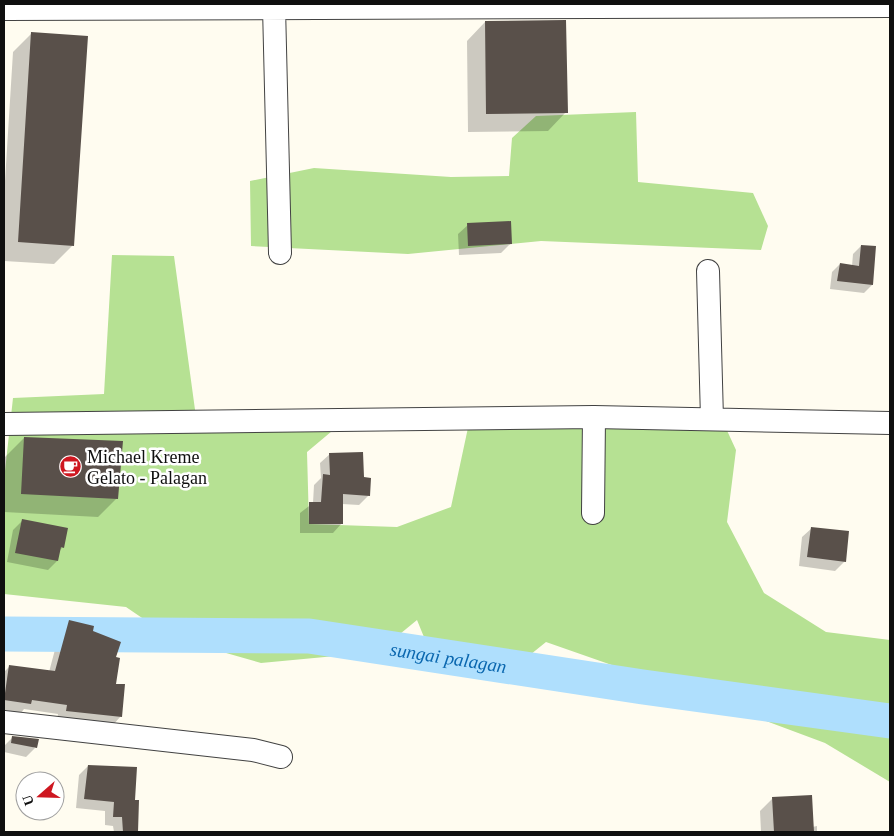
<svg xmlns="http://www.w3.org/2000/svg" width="894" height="836" viewBox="0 0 894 836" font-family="Georgia,serif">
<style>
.forest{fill:#b6e193}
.shadow{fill:#0003}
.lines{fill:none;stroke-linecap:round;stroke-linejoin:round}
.river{stroke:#afdffd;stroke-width:35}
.building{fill:#59504a}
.minor-casing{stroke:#424242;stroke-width:24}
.minor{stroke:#fff;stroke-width:22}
.labels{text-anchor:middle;stroke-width:5;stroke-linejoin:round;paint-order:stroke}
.poi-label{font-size:18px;fill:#0f0f0f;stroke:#fff;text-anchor:start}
.water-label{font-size:19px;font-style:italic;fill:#0a67af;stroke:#fff}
</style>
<rect width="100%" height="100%" fill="#fffcf0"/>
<path class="forest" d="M 636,112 L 638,182 L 753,193 L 768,226 L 761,250 L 541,241 L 408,254 L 251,246 L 250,181 L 314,168 L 451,177 L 509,176 L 512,138 L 536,116 Z
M 112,255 L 174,256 L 196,417 L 338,426 L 307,452 L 309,524 L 397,527 L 451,507 L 469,423 L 724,424 L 736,450 L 727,522 L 764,593 L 826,632 L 890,640 L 890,782 L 825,743 L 686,691 L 546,642 L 515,667 L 435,664 L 417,620 L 378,652 L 261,663 L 170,637 L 126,607 L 4,594 L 4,480 L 13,398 L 104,394 Z"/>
<path class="shadow" d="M 485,22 L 566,112 L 548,131 L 468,132 L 467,41 Z
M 32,33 L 72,246 L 54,264 L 4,261 L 4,197 L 13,52 Z
M 468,225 L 511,243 L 501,253 L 459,255 L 458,234 Z
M 861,246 L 875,247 L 872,285 L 864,293 L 830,289 L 832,272 L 840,264 L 852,266 L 853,254 Z
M 24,438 L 117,498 L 98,517 L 4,512 L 5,457 Z
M 330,454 L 363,478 L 369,495 L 359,505 L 342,504 L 342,523 L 333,533 L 300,533 L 300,513 L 313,503 L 314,485 L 321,478 L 320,463 Z
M 22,521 L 63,547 L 59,551 L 57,561 L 48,570 L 7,562 L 13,530 Z
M 812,528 L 845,561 L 835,571 L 799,566 L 802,537 Z
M 69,622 L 91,632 L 114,685 L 121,716 L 112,726 L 57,720 L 58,714 L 24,709 L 21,713 L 4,710 L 4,672 L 10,666 L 49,672 L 60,631 Z
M 13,737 L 35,748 L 26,757 L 4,752 L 4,746 Z
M 88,766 L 134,801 L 137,801 L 136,832 L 114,832 L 113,826 L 105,825 L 105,811 L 76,808 L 79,775 Z
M 773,798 L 812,827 L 817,826 L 817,832 L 761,832 L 760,811 Z"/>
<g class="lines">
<path class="river" id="s1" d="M 4,634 L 309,636 L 643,687 L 890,721"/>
</g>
<path class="building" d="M 566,20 L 568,113 L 486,114 L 485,21 Z
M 31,32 L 88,36 L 74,246 L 18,242 Z
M 511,221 L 512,244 L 468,246 L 467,223 Z
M 861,245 L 876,246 L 873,285 L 837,281 L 840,263 L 859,266 Z
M 24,437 L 123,441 L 118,499 L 21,494 Z
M 363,452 L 364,477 L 371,478 L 370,496 L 343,494 L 343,524 L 309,524 L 309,502 L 321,502 L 323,474 L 330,475 L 329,453 Z
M 22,519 L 68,528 L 64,548 L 61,547 L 58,561 L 15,553 Z
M 811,527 L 849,531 L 846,562 L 807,557 Z
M 69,620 L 94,626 L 93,631 L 121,642 L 116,657 L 120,658 L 116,684 L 125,684 L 122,717 L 66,711 L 67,705 L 32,700 L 31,704 L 4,700 L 9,665 L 55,671 Z
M 12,736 L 39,739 L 37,748 L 11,743 Z
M 88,765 L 137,767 L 135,800 L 139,800 L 138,832 L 123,832 L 122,817 L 113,817 L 114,802 L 84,799 Z
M 812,795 L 814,832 L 774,832 L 772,797 Z"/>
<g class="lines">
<defs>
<path id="minor" d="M 274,7 L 280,253
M 4,9 L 890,6
M 708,271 L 712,419
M 4,424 L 594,417 L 890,423
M 593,513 L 594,417
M 4,722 L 253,750 L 281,757"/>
</defs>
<use href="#minor" class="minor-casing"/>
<use href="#minor" class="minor"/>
</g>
<defs>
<symbol id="cafe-disc" viewBox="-11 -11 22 22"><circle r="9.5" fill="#ce1720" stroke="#fff"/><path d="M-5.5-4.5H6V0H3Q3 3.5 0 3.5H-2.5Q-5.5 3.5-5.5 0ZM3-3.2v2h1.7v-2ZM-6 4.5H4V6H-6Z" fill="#fff"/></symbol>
</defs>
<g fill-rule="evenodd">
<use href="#cafe-disc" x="58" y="454" width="25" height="25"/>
</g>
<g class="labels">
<g class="poi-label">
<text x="87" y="463">Michael Kreme<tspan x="87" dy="21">Gelato - Palagan</tspan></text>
</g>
<g class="water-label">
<text dy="7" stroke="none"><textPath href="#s1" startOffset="446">sungai palagan</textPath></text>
</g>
</g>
<rect width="894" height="836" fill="none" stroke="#0f0f0f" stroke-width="10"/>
<g transform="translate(40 796) rotate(250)"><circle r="24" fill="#ffffff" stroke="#9f9f9f"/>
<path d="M0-4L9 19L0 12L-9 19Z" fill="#ce1720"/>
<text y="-8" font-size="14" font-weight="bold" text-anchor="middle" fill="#0f0f0f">U</text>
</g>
</svg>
